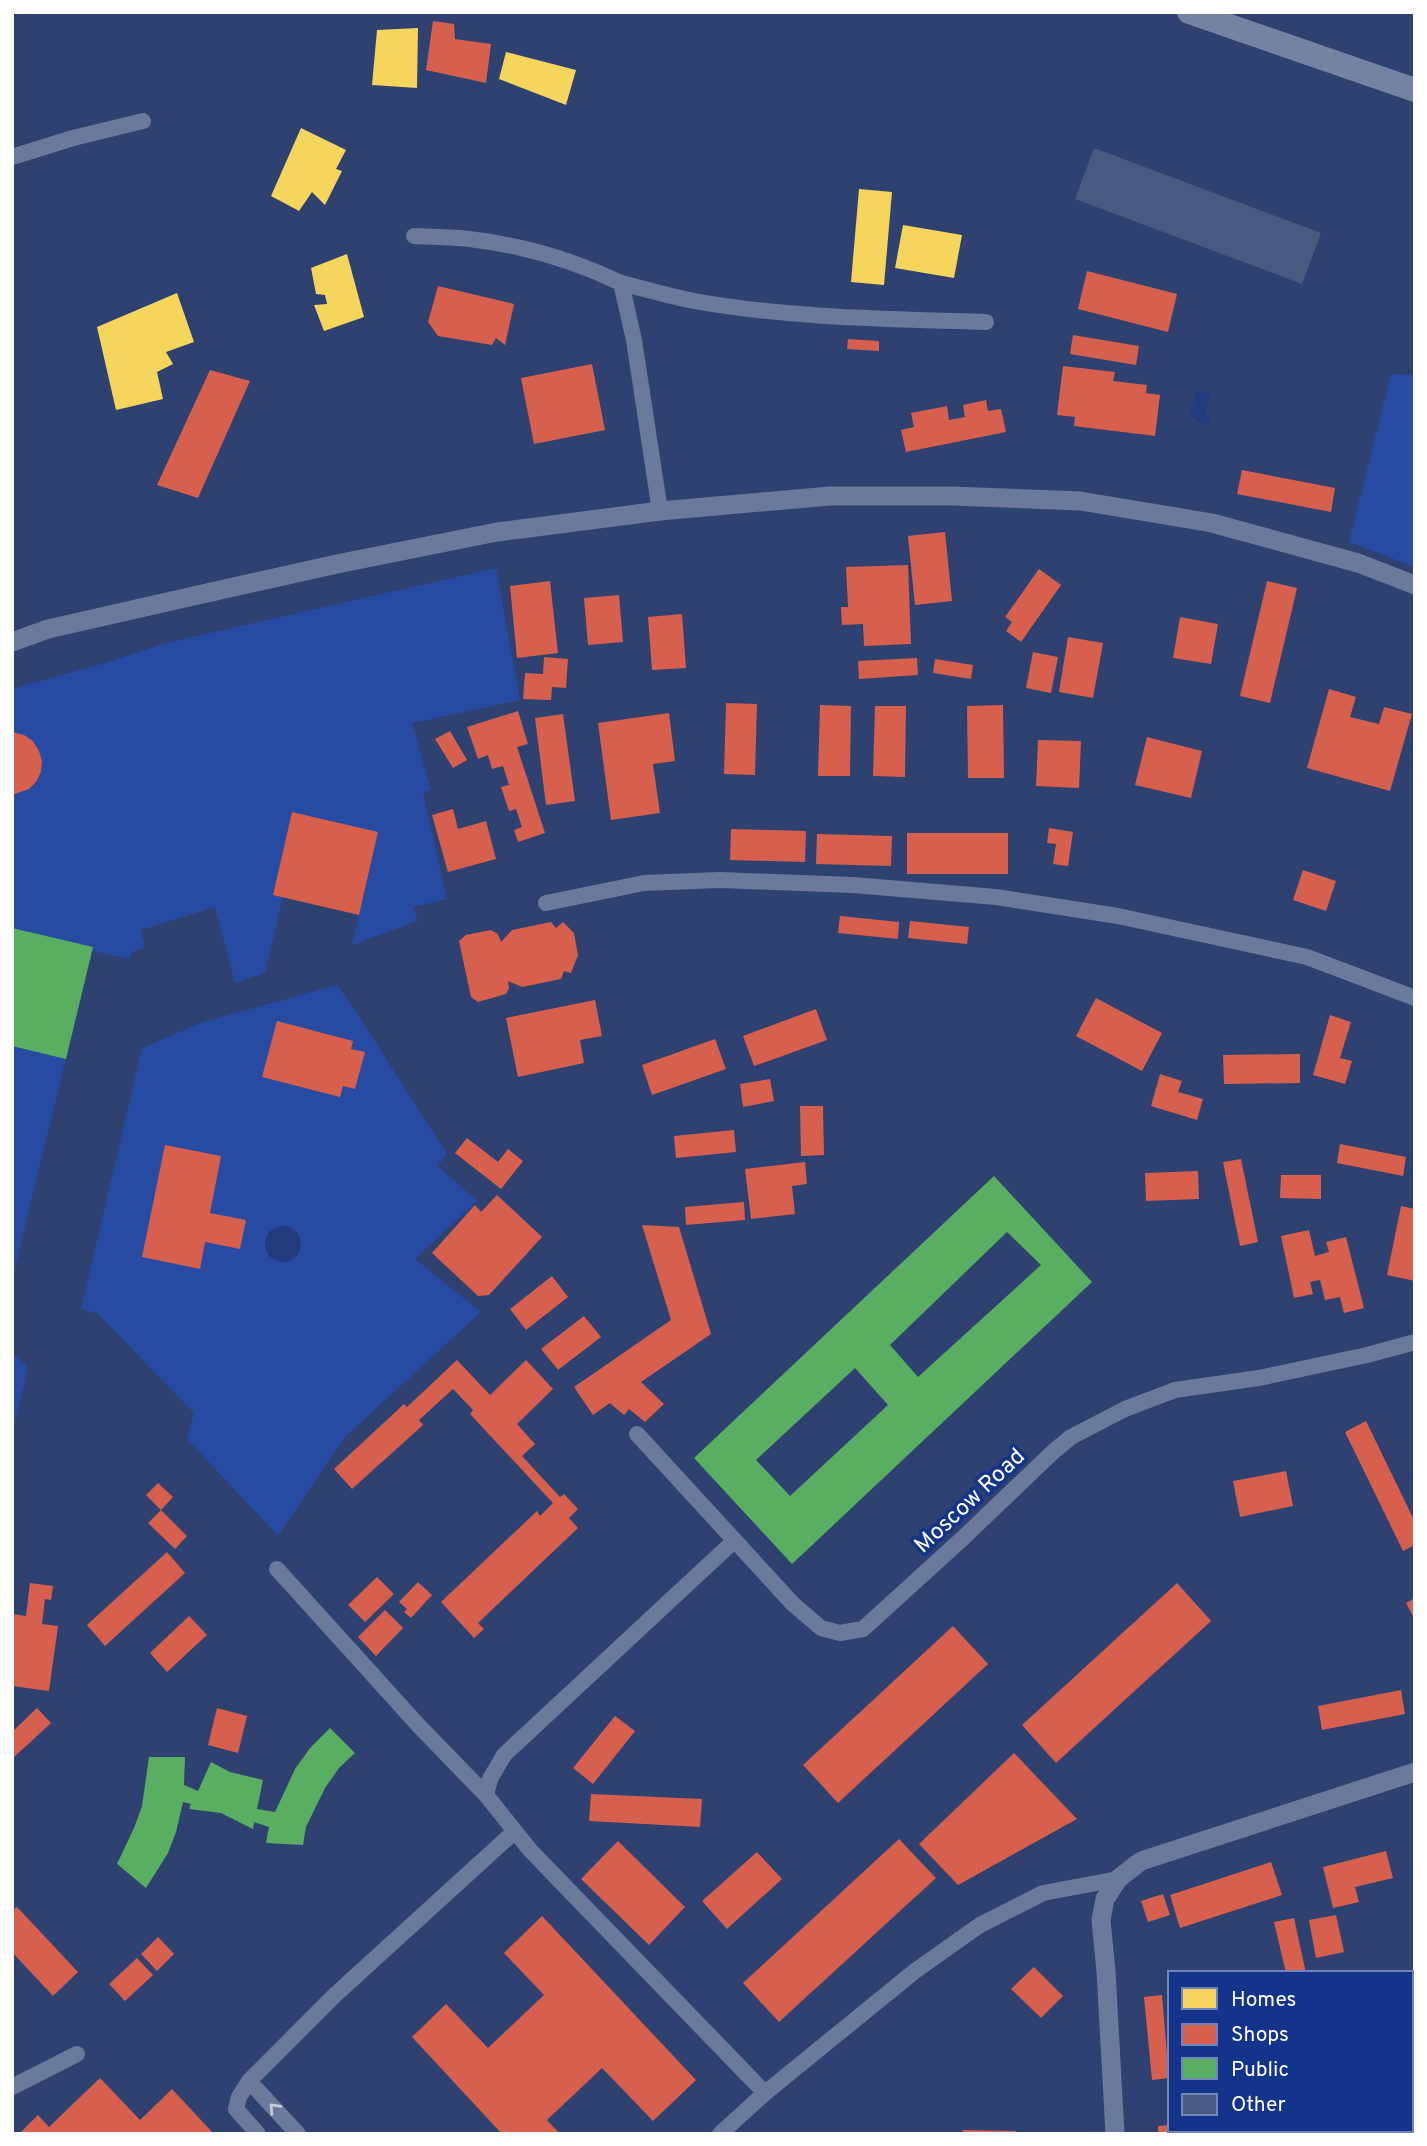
<svg xmlns="http://www.w3.org/2000/svg" width="1427" height="2146" viewBox="0 0 1427 2146" font-family="Overpass,sans-serif">
<style>
.green{fill:#274ba3}
.water{fill:#233b7c}
.homes{fill:#f6d55c}
.shops{fill:#d6604d}
.public{fill:#5aae61;fill-rule:evenodd}
.building{fill:#4a597f}
.lines{fill:none;stroke-linecap:round;stroke-linejoin:round}
.minor{stroke:#6b799d;stroke-width:16}
.tertiary{stroke:#6b799d;stroke-width:19}
.primary{stroke:#7682a3;stroke-width:24}
.oneway{stroke:#c4c9d8}
.labels{text-anchor:middle;stroke-width:7;stroke-linejoin:round;paint-order:stroke}
.street-label{font-size:23px;fill:#fff;stroke:#14348c}
</style>
<rect width="100%" height="100%" fill="#2f4171"/>
<path class="green" d="M 1391,374 L 1415,375 L 1415,567 L 1349,542 Z
M 496,568 L 520,700 L 412,723 L 431,790 L 423,793 L 447,899 L 413,907 L 418,921 L 352,945 L 378,832 L 292,812 L 273,894 L 283,897 L 265,973 L 235,983 L 215,907 L 141,930 L 145,947 L 131,953 L 129,959 L 92,951 L 12,1280 L 12,689 L 105,663 L 162,644 Z
M 337,985 L 355,1010 L 447,1154 L 438,1166 L 477,1201 L 415,1259 L 481,1312 L 345,1437 L 278,1536 L 187,1439 L 194,1413 L 98,1314 L 81,1309 L 142,1048 L 203,1022 Z
M 12,1355 L 17,1356 L 28,1368 L 12,1435 Z"/>
<path class="water" d="M 1196,391 L 1211,394 L 1206,414 L 1211,416 L 1209,425 L 1197,422 L 1197,418 L 1190,416 Z
M265 1244a18 18 0 1 1 36 0a18 18 0 1 1-36 0Z"/>
<path class="homes" d="M 418,28 L 417,88 L 372,85 L 377,30 Z
M 506,52 L 576,70 L 566,105 L 499,79 Z
M 301,128 L 346,150 L 336,169 L 342,171 L 325,205 L 312,192 L 299,211 L 271,196 Z
M 859,189 L 892,192 L 884,285 L 851,282 Z
M 903,225 L 962,235 L 954,278 L 895,268 Z
M 347,254 L 364,317 L 324,331 L 314,305 L 327,304 L 325,295 L 316,294 L 311,268 Z
M 177,293 L 194,342 L 166,352 L 173,364 L 157,372 L 163,399 L 116,410 L 97,327 Z"/>
<path class="shops" d="M 433,21 L 454,24 L 455,39 L 491,44 L 486,83 L 426,70 Z
M 1087,271 L 1177,294 L 1168,332 L 1078,309 Z
M 438,286 L 514,304 L 505,345 L 496,338 L 492,345 L 438,336 L 428,322 Z
M 1073,335 L 1139,346 L 1136,365 L 1070,354 Z
M 848,339 L 879,341 L 879,351 L 847,349 Z
M 592,364 L 605,430 L 534,444 L 521,378 Z
M 1063,366 L 1115,372 L 1113,381 L 1147,385 L 1146,393 L 1160,395 L 1155,436 L 1074,426 L 1075,417 L 1057,415 Z
M 210,370 L 250,381 L 198,498 L 157,485 Z
M 986,400 L 988,411 L 1001,409 L 1006,432 L 906,452 L 901,430 L 914,427 L 911,413 L 947,406 L 949,420 L 965,417 L 963,405 Z
M 1242,470 L 1335,488 L 1331,512 L 1237,494 Z
M 945,532 L 952,601 L 915,605 L 908,536 Z
M 908,565 L 911,644 L 864,646 L 863,624 L 842,625 L 841,607 L 848,607 L 846,567 Z
M 1039,569 L 1061,585 L 1021,642 L 1006,631 L 1012,622 L 1005,617 Z
M 550,581 L 558,653 L 517,658 L 510,586 Z
M 1267,581 L 1297,588 L 1270,703 L 1240,696 Z
M 619,595 L 623,642 L 588,645 L 584,598 Z
M 682,614 L 686,668 L 652,670 L 648,617 Z
M 1180,617 L 1218,624 L 1211,664 L 1173,658 Z
M 1068,637 L 1103,643 L 1093,698 L 1059,692 Z
M 1033,652 L 1058,657 L 1051,693 L 1026,688 Z
M 544,657 L 568,659 L 566,688 L 552,687 L 551,700 L 523,699 L 525,673 L 543,674 Z
M 917,658 L 918,675 L 859,679 L 858,661 Z
M 935,659 L 973,665 L 971,679 L 933,673 Z
M 1329,689 L 1356,697 L 1350,717 L 1379,724 L 1384,707 L 1412,714 L 1390,791 L 1307,768 Z
M 726,703 L 757,704 L 755,775 L 724,774 Z
M 820,705 L 851,706 L 850,776 L 818,776 Z
M 1003,705 L 1004,778 L 968,778 L 967,706 Z
M 875,706 L 906,706 L 905,777 L 873,776 Z
M 518,711 L 528,744 L 517,747 L 545,833 L 518,842 L 514,830 L 522,827 L 516,809 L 509,811 L 501,787 L 509,785 L 503,766 L 492,769 L 488,755 L 478,759 L 467,727 Z
M 669,713 L 675,761 L 653,764 L 660,813 L 611,820 L 598,723 Z
M 563,714 L 575,801 L 546,805 L 535,718 Z
M 450,731 L 467,760 L 453,768 L 435,739 Z
M 12,732 L 24,735 L 33,741 L 39,751 L 42,761 L 41,772 L 36,782 L 29,789 L 12,795 Z
M 1147,737 L 1202,751 L 1191,798 L 1135,785 Z
M 1038,740 L 1081,741 L 1079,788 L 1036,786 Z
M 453,809 L 458,829 L 486,821 L 496,859 L 448,872 L 432,815 Z
M 292,812 L 378,832 L 359,915 L 273,895 Z
M 1049,828 L 1073,832 L 1068,866 L 1053,864 L 1056,844 L 1047,843 Z
M 731,829 L 806,831 L 805,862 L 730,860 Z
M 907,833 L 1008,833 L 1008,874 L 907,874 Z
M 817,834 L 892,836 L 891,866 L 816,864 Z
M 1303,870 L 1336,881 L 1326,911 L 1293,900 Z
M 840,916 L 899,922 L 898,939 L 838,933 Z
M 910,921 L 969,927 L 967,944 L 908,938 Z
M 551,922 L 556,928 L 563,922 L 574,933 L 578,955 L 571,973 L 564,971 L 561,979 L 522,987 L 508,981 L 509,988 L 506,994 L 478,1002 L 471,997 L 459,941 L 466,935 L 491,930 L 498,934 L 501,942 L 512,930 Z
M 1096,998 L 1162,1033 L 1142,1071 L 1076,1036 Z
M 595,1000 L 602,1036 L 580,1040 L 584,1063 L 518,1077 L 506,1018 Z
M 816,1009 L 827,1040 L 754,1066 L 743,1036 Z
M 1330,1015 L 1351,1022 L 1340,1058 L 1352,1061 L 1345,1084 L 1313,1075 Z
M 277,1021 L 353,1041 L 351,1049 L 365,1052 L 355,1089 L 343,1086 L 340,1097 L 262,1077 Z
M 715,1039 L 726,1069 L 652,1095 L 642,1065 Z
M 1300,1054 L 1300,1083 L 1224,1084 L 1223,1055 Z
M 1160,1074 L 1182,1081 L 1178,1092 L 1203,1099 L 1197,1120 L 1151,1106 Z
M 770,1079 L 774,1101 L 743,1107 L 740,1084 Z
M 800,1106 L 823,1106 L 824,1155 L 801,1156 Z
M 734,1130 L 736,1152 L 676,1158 L 674,1136 Z
M 467,1138 L 498,1162 L 508,1149 L 523,1161 L 501,1189 L 455,1153 Z
M 1340,1144 L 1406,1157 L 1403,1176 L 1337,1163 Z
M 165,1145 L 221,1156 L 210,1213 L 246,1220 L 240,1249 L 205,1242 L 200,1269 L 142,1257 Z
M 1241,1159 L 1258,1242 L 1240,1246 L 1223,1162 Z
M 805,1162 L 807,1184 L 792,1186 L 795,1214 L 751,1219 L 745,1169 Z
M 1198,1171 L 1199,1199 L 1146,1201 L 1145,1173 Z
M 1281,1175 L 1321,1175 L 1321,1199 L 1280,1198 Z
M 497,1195 L 542,1237 L 489,1295 L 478,1296 L 432,1253 L 475,1205 L 481,1212 Z
M 744,1202 L 745,1220 L 686,1225 L 685,1207 Z
M 1401,1206 L 1415,1209 L 1415,1281 L 1387,1275 Z
M 642,1225 L 679,1227 L 711,1334 L 641,1382 L 664,1404 L 645,1422 L 629,1409 L 624,1415 L 610,1403 L 593,1415 L 574,1387 L 671,1320 Z
M 1309,1230 L 1315,1256 L 1329,1252 L 1326,1242 L 1346,1237 L 1364,1308 L 1344,1313 L 1340,1297 L 1325,1300 L 1320,1280 L 1310,1282 L 1313,1294 L 1294,1298 L 1281,1236 Z
M 552,1276 L 568,1297 L 526,1330 L 510,1309 Z
M 584,1316 L 601,1337 L 558,1370 L 541,1349 Z
M 457,1360 L 490,1395 L 526,1360 L 553,1389 L 517,1424 L 535,1444 L 522,1456 L 560,1497 L 564,1494 L 578,1509 L 569,1518 L 578,1528 L 478,1623 L 484,1629 L 474,1638 L 441,1602 L 537,1511 L 540,1516 L 553,1503 L 470,1414 L 473,1410 L 453,1389 L 419,1420 L 423,1425 L 352,1489 L 334,1469 L 404,1404 L 407,1407 Z
M 1366,1421 L 1415,1522 L 1415,1545 L 1403,1551 L 1345,1432 Z
M 1286,1471 L 1293,1506 L 1240,1517 L 1233,1481 Z
M 158,1483 L 173,1497 L 161,1510 L 146,1495 Z
M 161,1510 L 187,1536 L 175,1549 L 148,1523 Z
M 167,1552 L 185,1573 L 105,1646 L 87,1625 Z
M 377,1577 L 394,1594 L 365,1622 L 348,1605 Z
M 418,1582 L 432,1595 L 411,1618 L 404,1612 L 407,1609 L 399,1602 Z
M 30,1583 L 53,1586 L 51,1600 L 45,1599 L 42,1624 L 58,1626 L 49,1691 L 12,1686 L 12,1614 L 26,1616 Z
M 1177,1583 L 1211,1621 L 1056,1763 L 1022,1725 Z
M 1415,1598 L 1415,1620 L 1406,1603 Z
M 385,1610 L 403,1628 L 376,1656 L 358,1637 Z
M 189,1616 L 207,1635 L 167,1672 L 150,1653 Z
M 953,1626 L 988,1664 L 838,1803 L 803,1765 Z
M 1401,1690 L 1405,1714 L 1322,1730 L 1318,1706 Z
M 37,1708 L 51,1723 L 12,1759 L 12,1732 Z
M 217,1708 L 247,1716 L 238,1753 L 208,1745 Z
M 615,1716 L 635,1731 L 593,1784 L 573,1768 Z
M 1014,1753 L 1077,1819 L 958,1885 L 919,1844 Z
M 591,1794 L 702,1799 L 700,1827 L 589,1821 Z
M 899,1839 L 936,1878 L 779,2022 L 743,1983 Z
M 618,1841 L 685,1907 L 649,1945 L 581,1879 Z
M 1386,1851 L 1393,1878 L 1355,1887 L 1359,1902 L 1333,1908 L 1323,1867 Z
M 757,1852 L 782,1879 L 727,1929 L 702,1901 Z
M 1271,1862 L 1282,1895 L 1180,1928 L 1170,1895 Z
M 1163,1894 L 1170,1915 L 1148,1922 L 1141,1901 Z
M 17,1907 L 78,1972 L 53,1996 L 12,1952 L 12,1911 Z
M 1336,1915 L 1344,1952 L 1316,1958 L 1309,1920 Z
M 542,1916 L 696,2080 L 653,2121 L 602,2068 L 547,2120 L 560,2134 L 502,2134 L 412,2037 L 446,2004 L 488,2048 L 544,1995 L 504,1953 Z
M 1294,1918 L 1306,1973 L 1286,1973 L 1274,1922 Z
M 158,1937 L 174,1954 L 157,1971 L 141,1954 Z
M 137,1958 L 153,1975 L 125,2001 L 109,1984 Z
M 1034,1967 L 1063,1996 L 1041,2018 L 1011,1989 Z
M 1162,1995 L 1169,2078 L 1152,2080 L 1144,1997 Z
M 100,2078 L 140,2120 L 172,2089 L 214,2134 L 19,2134 L 38,2115 L 49,2127 Z
M 1170,2125 L 1170,2130 L 1295,2130 L 1295,2134 L 1158,2134 L 1158,2126 Z
M 963,2130 L 1016,2131 L 1016,2134 L 963,2134 Z"/>
<path class="public" d="M 12,928 L 93,947 L 66,1059 L 12,1046 Z
M 994,1176 L 1092,1282 L 792,1564 L 694,1458 ZM 1007,1232 L 1041,1265 L 918,1377 L 890,1345 ZM 855,1368 L 888,1405 L 790,1496 L 756,1460 Z
M 330,1728 L 355,1753 L 339,1768 L 325,1788 L 306,1827 L 303,1845 L 266,1843 L 269,1827 L 254,1822 L 253,1829 L 221,1813 L 189,1809 L 191,1804 L 183,1802 L 176,1832 L 168,1853 L 146,1888 L 117,1864 L 134,1828 L 142,1806 L 149,1757 L 185,1757 L 184,1785 L 198,1791 L 211,1762 L 230,1772 L 263,1780 L 257,1809 L 275,1812 L 295,1769 L 310,1748 Z"/>
<path class="building" d="M 1094,148 L 1321,233 L 1302,284 L 1075,199 Z"/>
<g class="lines">
<path class="minor" d="M 12,157 L 73,138 L 143,121
M 414,236 C 432,237 451,237 469,239 C 521,245 573,260 621,283 L 634,340 L 660,511
M 621,283 C 645,289 669,296 694,301 C 789,318 889,319 986,322
M 546,903 L 644,883 L 720,880 L 853,885 L 996,897 L 1118,916 L 1307,957 L 1415,998
M 637,1434 L 793,1604 L 821,1628 L 840,1633 L 863,1629 L 963,1538 L 1054,1451 L 1071,1437 L 1125,1409 L 1175,1390 L 1259,1378 L 1367,1355 L 1415,1342
M 277,1569 L 419,1726 L 486,1795 L 530,1850 L 765,2093
M 486,1795 L 490,1779 L 504,1755 L 734,1541
M 249,2081 L 298,2134
M 12,2087 L 77,2054
M 258,2134 L 236,2109 L 239,2097 L 249,2081 L 335,1995 L 514,1832
M 720,2134 L 765,2093 L 915,1971 L 980,1925 L 1043,1893 L 1118,1879"/>
<path class="tertiary" d="M 12,642 L 48,629 L 189,597 L 337,564 L 497,532 L 660,511 L 830,496 L 952,496 L 1080,501 L 1212,523 L 1358,563 L 1415,585
M 1115,2134 L 1106,1971 L 1101,1920 L 1105,1899 L 1118,1879 L 1141,1861 L 1415,1772"/>
<path class="primary" d="M 1189,12 L 1415,90"/>
</g>
<defs><path id="oneway-chevron" d="M-2-3.5L2.5 0L-2 3.5" fill="none" stroke-width="1.6" stroke-linecap="round" stroke-linejoin="round" transform="scale(1.75)"/></defs>
<use class="oneway" href="#oneway-chevron" transform="translate(274 2108) rotate(-133)"/>
<g class="labels">
<g class="street-label">
<text transform="translate(969 1500) rotate(-43)" y="8">Moscow Road</text>
</g>
</g>
<rect width="1427" height="2146" fill="none" stroke="#ffffff" stroke-width="28"/>
<rect x="1168" y="1971" width="245" height="161" fill="#14348c" stroke="#7285ba" stroke-width="2"/>
<rect x="1182" y="1988" width="35" height="21" fill="#f6d55c" stroke="#7285ba" stroke-width="2"/>
<text x="1231" y="2006" font-size="21" fill="#ffffff">Homes</text>
<rect x="1182" y="2024" width="35" height="21" fill="#d6604d" stroke="#7285ba" stroke-width="2"/>
<text x="1231" y="2041" font-size="21" fill="#ffffff">Shops</text>
<rect x="1182" y="2058" width="35" height="21" fill="#5aae61" stroke="#7285ba" stroke-width="2"/>
<text x="1231" y="2076" font-size="21" fill="#ffffff">Public</text>
<rect x="1182" y="2094" width="35" height="21" fill="#4a597f" stroke="#7285ba" stroke-width="2"/>
<text x="1231" y="2111" font-size="21" fill="#ffffff">Other</text>
</svg>
